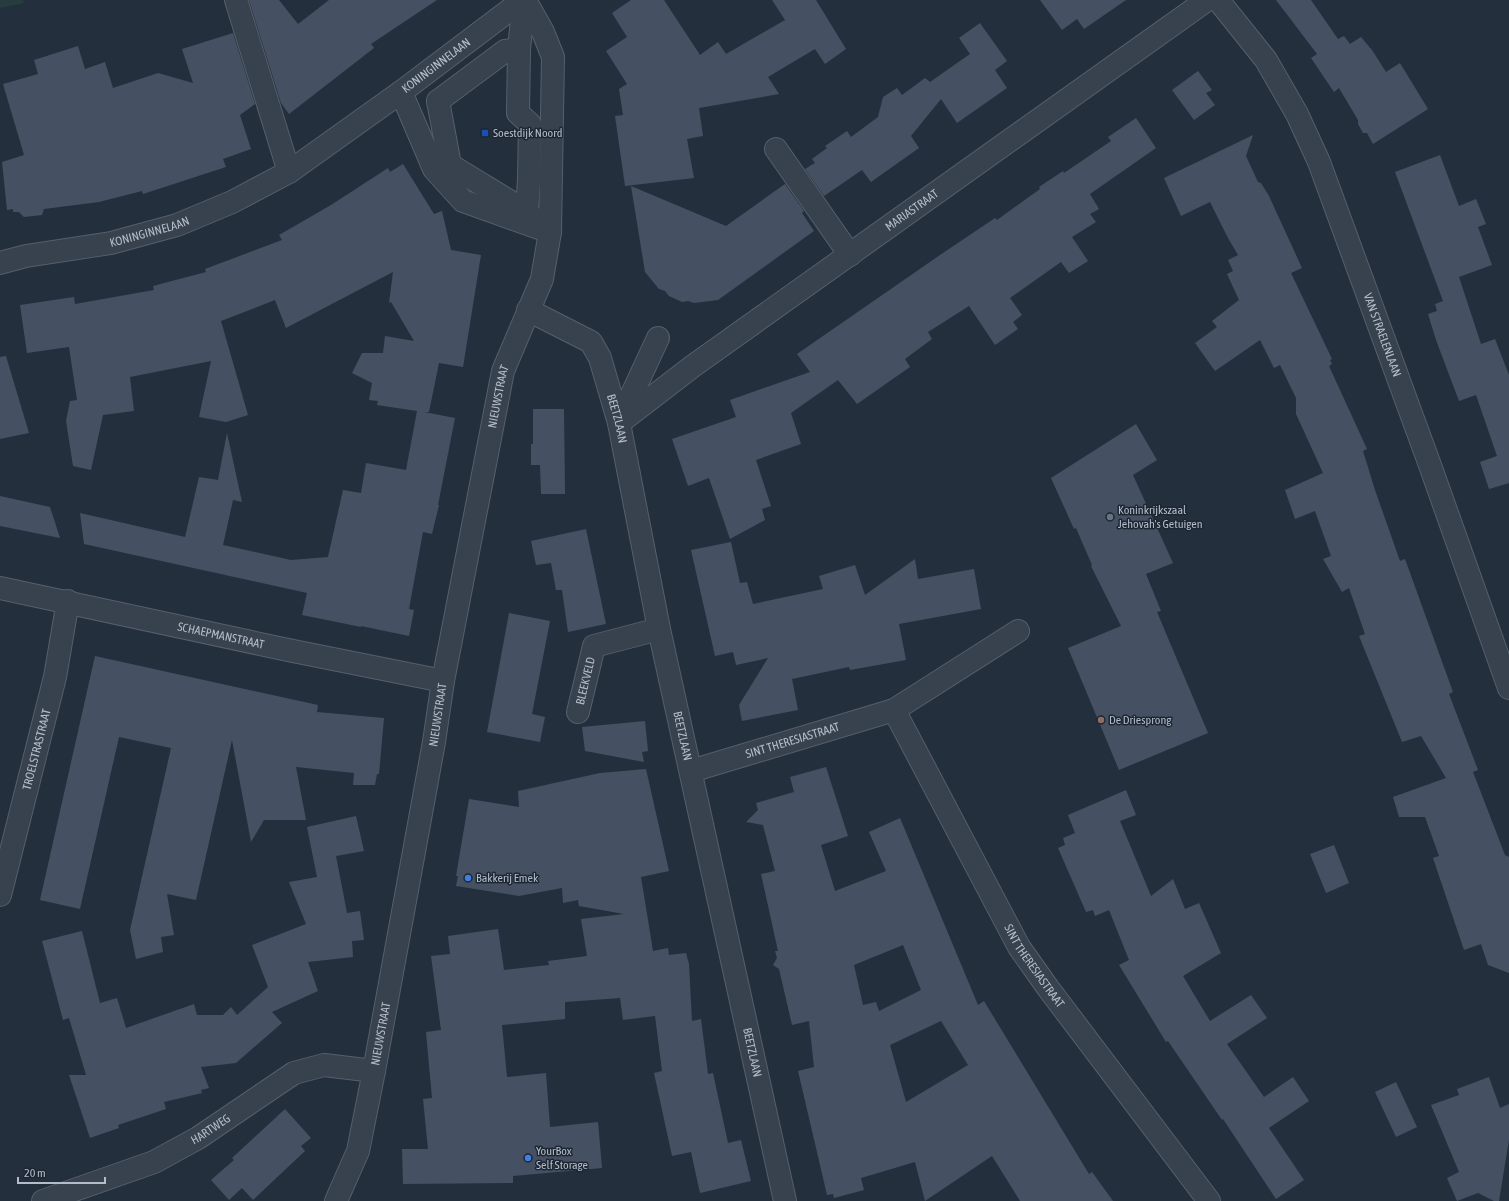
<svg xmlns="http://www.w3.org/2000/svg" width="1509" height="1201" viewBox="0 0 1509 1201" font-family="'Asap Condensed',sans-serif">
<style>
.green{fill:#263c3f}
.building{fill:#455162;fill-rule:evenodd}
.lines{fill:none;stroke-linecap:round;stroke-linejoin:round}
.minor-casing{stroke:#565f6c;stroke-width:24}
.minor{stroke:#38414e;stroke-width:22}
.transit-dot{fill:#1a4fb4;stroke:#1d2633;stroke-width:1.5}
.worship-dot{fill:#6b7280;stroke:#1d2633;stroke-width:1.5}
.education-dot{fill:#8d6e63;stroke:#1d2633;stroke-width:1.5}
.shop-dot{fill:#3f7fe0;stroke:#1d2633;stroke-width:1.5}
.labels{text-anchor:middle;stroke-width:3;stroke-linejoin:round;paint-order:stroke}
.street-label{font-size:12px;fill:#b4bcc9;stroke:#1d2633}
.poi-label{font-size:12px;fill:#b4bcc9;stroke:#1d2633;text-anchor:start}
</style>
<rect width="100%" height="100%" fill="#242f3e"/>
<path class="green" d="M 0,0 L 23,0 L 24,3 L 0,8 Z"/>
<path class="building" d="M 249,0 L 279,0 L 298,24 L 329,0 L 437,0 L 371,44 L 374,48 L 289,114 L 281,103 Z
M 631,0 L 664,0 L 700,55 L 718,42 L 726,54 L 785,20 L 772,0 L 816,0 L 846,49 L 825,64 L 815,49 L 768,77 L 779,94 L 699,108 L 703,136 L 687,139 L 694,178 L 625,186 L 615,116 L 623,115 L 619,89 L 627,84 L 606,51 L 627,37 L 612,13 Z
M 1040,0 L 1126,0 L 1084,29 L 1077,19 L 1062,30 Z
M 1276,0 L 1311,0 L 1338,39 L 1344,36 L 1350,44 L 1361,37 L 1372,50 L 1386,72 L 1400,63 L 1428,109 L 1373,144 L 1367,133 L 1363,133 L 1358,124 L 1358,120 L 1339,88 L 1334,92 L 1311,58 L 1317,54 Z
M 980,23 L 1007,61 L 995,70 L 1007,88 L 957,123 L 941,99 L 911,136 L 919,148 L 871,182 L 862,170 L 824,196 L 805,169 L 815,163 L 812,159 L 827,148 L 825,146 L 847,131 L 851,137 L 878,117 L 883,97 L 897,88 L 902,95 L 925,78 L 930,82 L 970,54 L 959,38 Z
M 233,33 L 255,104 L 240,115 L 251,149 L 223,159 L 226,167 L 143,194 L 142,191 L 99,202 L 44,209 L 42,215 L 24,217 L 19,212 L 13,212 L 13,209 L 7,210 L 2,162 L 24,155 L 3,84 L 38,74 L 34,60 L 78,46 L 85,69 L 105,62 L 113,88 L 158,73 L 193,83 L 182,49 Z
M 1198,71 L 1212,90 L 1206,93 L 1215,105 L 1194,120 L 1172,90 Z
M 1136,118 L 1156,148 L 1090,194 L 1099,209 L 1090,214 L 1096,222 L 1072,237 L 1088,261 L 1069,273 L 1061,262 L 1010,298 L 1022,315 L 1013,322 L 1018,329 L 995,345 L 969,306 L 928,332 L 932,339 L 905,359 L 910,367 L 857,404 L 838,380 L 791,413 L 801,444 L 756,460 L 771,506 L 762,509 L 765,520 L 730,539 L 709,478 L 688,486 L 672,439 L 736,417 L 730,400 L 810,372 L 797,354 L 940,255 L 995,218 L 997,220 L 1040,189 L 1039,187 L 1063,171 L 1064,173 L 1111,141 L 1108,137 Z
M 1253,135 L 1246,156 L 1258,182 L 1261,183 L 1269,196 L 1302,268 L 1291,273 L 1332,359 L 1330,360 L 1332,364 L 1329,366 L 1367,449 L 1363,451 L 1375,490 L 1400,561 L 1405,559 L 1453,692 L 1449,694 L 1478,770 L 1473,772 L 1505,855 L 1509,857 L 1509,973 L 1488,965 L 1481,944 L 1464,950 L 1433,858 L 1439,856 L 1425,817 L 1399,817 L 1393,797 L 1446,778 L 1421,736 L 1402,742 L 1359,636 L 1365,634 L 1349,588 L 1342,592 L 1323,559 L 1331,556 L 1315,511 L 1295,519 L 1285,490 L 1323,473 L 1296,414 L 1296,398 L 1280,365 L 1274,368 L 1260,340 L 1215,371 L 1195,343 L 1217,327 L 1212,321 L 1239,300 L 1227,274 L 1233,271 L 1228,260 L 1238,255 L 1228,238 L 1210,202 L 1181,216 L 1164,178 Z
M 1440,155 L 1459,206 L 1476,199 L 1486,224 L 1478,227 L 1492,265 L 1459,277 L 1481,344 L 1495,339 L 1509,375 L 1509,483 L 1489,489 L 1480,462 L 1497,456 L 1476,395 L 1459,401 L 1436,340 L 1428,314 L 1437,311 L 1435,304 L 1443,301 L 1395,172 Z
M 403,164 L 434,214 L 442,211 L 451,250 L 481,255 L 463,367 L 439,363 L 429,412 L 424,412 L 455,418 L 438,505 L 439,505 L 432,534 L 423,532 L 409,609 L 414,610 L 409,636 L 361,626 L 361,627 L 302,615 L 307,593 L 84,544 L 80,513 L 185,537 L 199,477 L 218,480 L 227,433 L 242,502 L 233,500 L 223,545 L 291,560 L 328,557 L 343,490 L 361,493 L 366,463 L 406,470 L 417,411 L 377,405 L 378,401 L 369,400 L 372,383 L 352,373 L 362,353 L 383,353 L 385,336 L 414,341 L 391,302 L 389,303 L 393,272 L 286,328 L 275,300 L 221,321 L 248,415 L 226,422 L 199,417 L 211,361 L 130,377 L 134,411 L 103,415 L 91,470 L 73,466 L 66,421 L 70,401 L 77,400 L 69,347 L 27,353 L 20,305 L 74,297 L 75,304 L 154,290 L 153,286 L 206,272 L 205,269 L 282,240 L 279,235 L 331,205 L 388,168 L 390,172 Z
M 785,184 L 804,211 L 802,213 L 814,231 L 718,300 L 694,303 L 688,301 L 682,302 L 669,296 L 665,291 L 659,289 L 645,272 L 631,186 L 726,226 Z
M 6,356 L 29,433 L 0,439 L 0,357 Z
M 533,409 L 564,409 L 565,494 L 541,494 L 540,465 L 531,465 L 531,444 L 533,444 Z
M 1136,424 L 1157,460 L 1133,475 L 1173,563 L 1146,574 L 1161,611 L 1157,612 L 1208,733 L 1119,770 L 1068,648 L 1121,626 L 1091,566 L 1092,565 L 1076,528 L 1074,529 L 1051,478 Z
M 0,496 L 50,507 L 60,538 L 0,526 Z
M 586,529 L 606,624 L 568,632 L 562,590 L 556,590 L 551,563 L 536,565 L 531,541 Z
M 731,542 L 740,583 L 747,582 L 753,604 L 823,589 L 819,576 L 855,565 L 865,595 L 915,559 L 918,579 L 974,569 L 981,609 L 899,624 L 906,660 L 850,670 L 849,667 L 792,679 L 798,710 L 742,721 L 739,705 L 768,658 L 736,665 L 733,652 L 715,656 L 691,550 Z
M 509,613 L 550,621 L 532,714 L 545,717 L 540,742 L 487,732 Z
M 95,656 L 318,705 L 317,712 L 384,718 L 379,774 L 377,774 L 375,785 L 353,785 L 354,773 L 296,767 L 306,820 L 264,820 L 251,842 L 232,740 L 196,900 L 167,894 L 174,935 L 161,937 L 163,952 L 136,959 L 130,930 L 171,748 L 119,737 L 80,909 L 40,900 Z
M 645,721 L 648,751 L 642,752 L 644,762 L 585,751 L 582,727 Z
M 826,767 L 848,836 L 821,845 L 835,891 L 886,871 L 869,832 L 900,818 L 978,1005 L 984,1001 L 1089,1174 L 1092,1172 L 1113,1201 L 1020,1201 L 992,1156 L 925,1201 L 915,1162 L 861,1178 L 864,1190 L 834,1198 L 833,1194 L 827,1195 L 798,1071 L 814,1067 L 809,1021 L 792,1025 L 779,969 L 773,965 L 777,958 L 775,951 L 778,951 L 761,874 L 775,871 L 763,825 L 746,822 L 758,810 L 756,803 L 794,792 L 790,777 ZM 903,945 L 921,990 L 879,1011 L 876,1002 L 863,1005 L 854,965 ZM 941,1021 L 968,1065 L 906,1102 L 890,1045 Z
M 646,769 L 669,871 L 641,877 L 653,951 L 668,948 L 669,955 L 686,953 L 689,964 L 692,1021 L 701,1019 L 708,1074 L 713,1073 L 728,1143 L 741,1140 L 751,1181 L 700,1193 L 691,1152 L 672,1156 L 654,1073 L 662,1071 L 655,1016 L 623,1020 L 620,998 L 565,1002 L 565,1019 L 502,1025 L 507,1077 L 546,1073 L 550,1127 L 598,1122 L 602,1168 L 513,1176 L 513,1183 L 403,1184 L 402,1149 L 428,1149 L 423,1099 L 432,1098 L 426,1032 L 441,1030 L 431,956 L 450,954 L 448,936 L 498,929 L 504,970 L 549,965 L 548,961 L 587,956 L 581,919 L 624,914 L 579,906 L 578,900 L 563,903 L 562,888 L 519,896 L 456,886 L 458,876 L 456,876 L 469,799 L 519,807 L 518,791 L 600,773 Z
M 1126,790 L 1136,815 L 1120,821 L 1151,896 L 1173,879 L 1185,909 L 1199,903 L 1221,953 L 1183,976 L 1210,1021 L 1251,995 L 1267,1018 L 1227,1044 L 1264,1097 L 1293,1077 L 1309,1101 L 1269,1128 L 1304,1180 L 1276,1199 L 1223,1119 L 1222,1120 L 1168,1041 L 1166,1042 L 1119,965 L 1129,960 L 1109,910 L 1095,916 L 1093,910 L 1086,912 L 1058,848 L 1065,845 L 1063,838 L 1075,833 L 1068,815 Z
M 356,816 L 364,851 L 336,856 L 347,913 L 360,911 L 364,940 L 352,941 L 353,957 L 308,962 L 318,991 L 272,1012 L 282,1023 L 236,1063 L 201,1067 L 209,1088 L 201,1090 L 202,1093 L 164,1102 L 166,1109 L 118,1125 L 119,1128 L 90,1138 L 69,1075 L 86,1075 L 69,1018 L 63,1020 L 42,941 L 82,931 L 100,1003 L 117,998 L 126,1028 L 194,1004 L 197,1015 L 223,1015 L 231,1007 L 237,1015 L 268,987 L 252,945 L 306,924 L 289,882 L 317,877 L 307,827 Z
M 1334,845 L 1349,883 L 1326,893 L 1310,854 Z
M 1489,1077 L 1500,1108 L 1509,1104 L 1509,1140 L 1499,1201 L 1494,1201 L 1478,1193 L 1457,1201 L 1447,1178 L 1459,1172 L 1431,1105 L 1459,1095 L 1457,1089 Z
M 1396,1082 L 1417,1127 L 1396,1137 L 1375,1092 Z
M 285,1109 L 311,1138 L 301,1146 L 305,1151 L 253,1200 L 242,1188 L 229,1200 L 211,1180 L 234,1160 L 232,1158 Z"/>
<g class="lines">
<defs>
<g id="minor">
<path d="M 236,0 L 289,172"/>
<path d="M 524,0 L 519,49 L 518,113 L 530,124 L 529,179 L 527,212"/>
<path id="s1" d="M 1218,0 L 1266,60 L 1297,114 L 1319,162 L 1431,468 L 1509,688"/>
<path d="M 401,92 L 434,169 L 463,201 L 550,232"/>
<path d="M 438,101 L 450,165 L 527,212 L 532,217"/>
<path d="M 438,101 L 505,51 L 519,49"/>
<path d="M 776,149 L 850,255"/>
<path id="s2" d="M 0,263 L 26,256 L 111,243 L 177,225 L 232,202 L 289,172 L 401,92 L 523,0"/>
<path id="s3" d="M 528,310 L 591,342 L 600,358 L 619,423 L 659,629 L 785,1201"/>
<path d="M 620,420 L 658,338"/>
<path id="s4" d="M 619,423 L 693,366 L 1207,0"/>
<path id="s5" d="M 0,588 L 288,650 L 443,681"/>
<path id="s6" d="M 894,710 L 1019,947 L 1048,988 L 1209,1201"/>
<path id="s7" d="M 578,712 L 594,646 L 659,629"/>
<path id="s8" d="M 691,771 L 894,710 L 1018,631"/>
<path id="s9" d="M 0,895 L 55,677 L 68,601"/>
<path id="s10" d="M 43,1201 L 154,1162 L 198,1138 L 294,1073 L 324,1065 L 374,1071"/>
<path id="s11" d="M 336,1201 L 358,1151 L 374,1071 L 434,742 L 443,681 L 503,371 L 542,279 L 550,232 L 553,57 L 543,32 L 525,0"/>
</g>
</defs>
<use href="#minor" class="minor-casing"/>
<use href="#minor" class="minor"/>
</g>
<rect class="transit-dot" x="481" y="129" width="8" height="8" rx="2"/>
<circle class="worship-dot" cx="1110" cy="517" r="4"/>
<circle class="education-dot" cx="1101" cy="720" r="4"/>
<g class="shop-dot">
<circle cx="468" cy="878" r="4"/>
<circle cx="528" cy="1158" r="4"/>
</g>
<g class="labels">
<g class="street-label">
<text dy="4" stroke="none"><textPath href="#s2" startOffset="487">KONINGINNELAAN</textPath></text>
<text dy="4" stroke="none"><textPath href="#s4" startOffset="362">MARIASTRAAT</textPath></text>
<text dy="4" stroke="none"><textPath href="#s2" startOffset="153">KONINGINNELAAN</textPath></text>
<text dy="4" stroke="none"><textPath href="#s1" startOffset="376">VAN STRAELENLAAN</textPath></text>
<text dy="4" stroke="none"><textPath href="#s11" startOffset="822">NIEUWSTRAAT</textPath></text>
<text dy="4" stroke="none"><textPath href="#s3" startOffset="152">BEETZLAAN</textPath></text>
<text dy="4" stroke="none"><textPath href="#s5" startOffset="226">SCHAEPMANSTRAAT</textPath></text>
<text dy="4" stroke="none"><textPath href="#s7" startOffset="32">BLEEKVELD</textPath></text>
<text dy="4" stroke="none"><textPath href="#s11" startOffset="498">NIEUWSTRAAT</textPath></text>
<text dy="4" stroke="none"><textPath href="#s3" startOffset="476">BEETZLAAN</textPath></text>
<text dy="4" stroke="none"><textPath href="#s8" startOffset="106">SINT THERESIASTRAAT</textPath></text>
<text dy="4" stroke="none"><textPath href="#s9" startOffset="150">TROELSTRASTRAAT</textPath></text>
<text dy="4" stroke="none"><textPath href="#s6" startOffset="292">SINT THERESIASTRAAT</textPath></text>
<text dy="4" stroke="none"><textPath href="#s11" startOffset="174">NIEUWSTRAAT</textPath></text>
<text dy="4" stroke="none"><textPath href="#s3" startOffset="800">BEETZLAAN</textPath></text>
<text dy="4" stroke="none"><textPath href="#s10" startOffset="183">HARTWEG</textPath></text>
</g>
<g class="poi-label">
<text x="493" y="137">Soestdijk Noord</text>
<text x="1118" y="514">Koninkrijkszaal<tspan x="1118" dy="14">Jehovah's Getuigen</tspan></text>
<text x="1109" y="724">De Driesprong</text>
<text x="476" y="882">Bakkerij Emek</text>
<text x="536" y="1155">YourBox<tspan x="536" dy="14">Self Storage</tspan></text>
</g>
</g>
<path d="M18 1177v6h87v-6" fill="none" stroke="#b4bcc9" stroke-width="2"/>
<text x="24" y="1177" font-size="12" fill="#b4bcc9" stroke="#1d2633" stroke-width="3" paint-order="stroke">20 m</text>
</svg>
